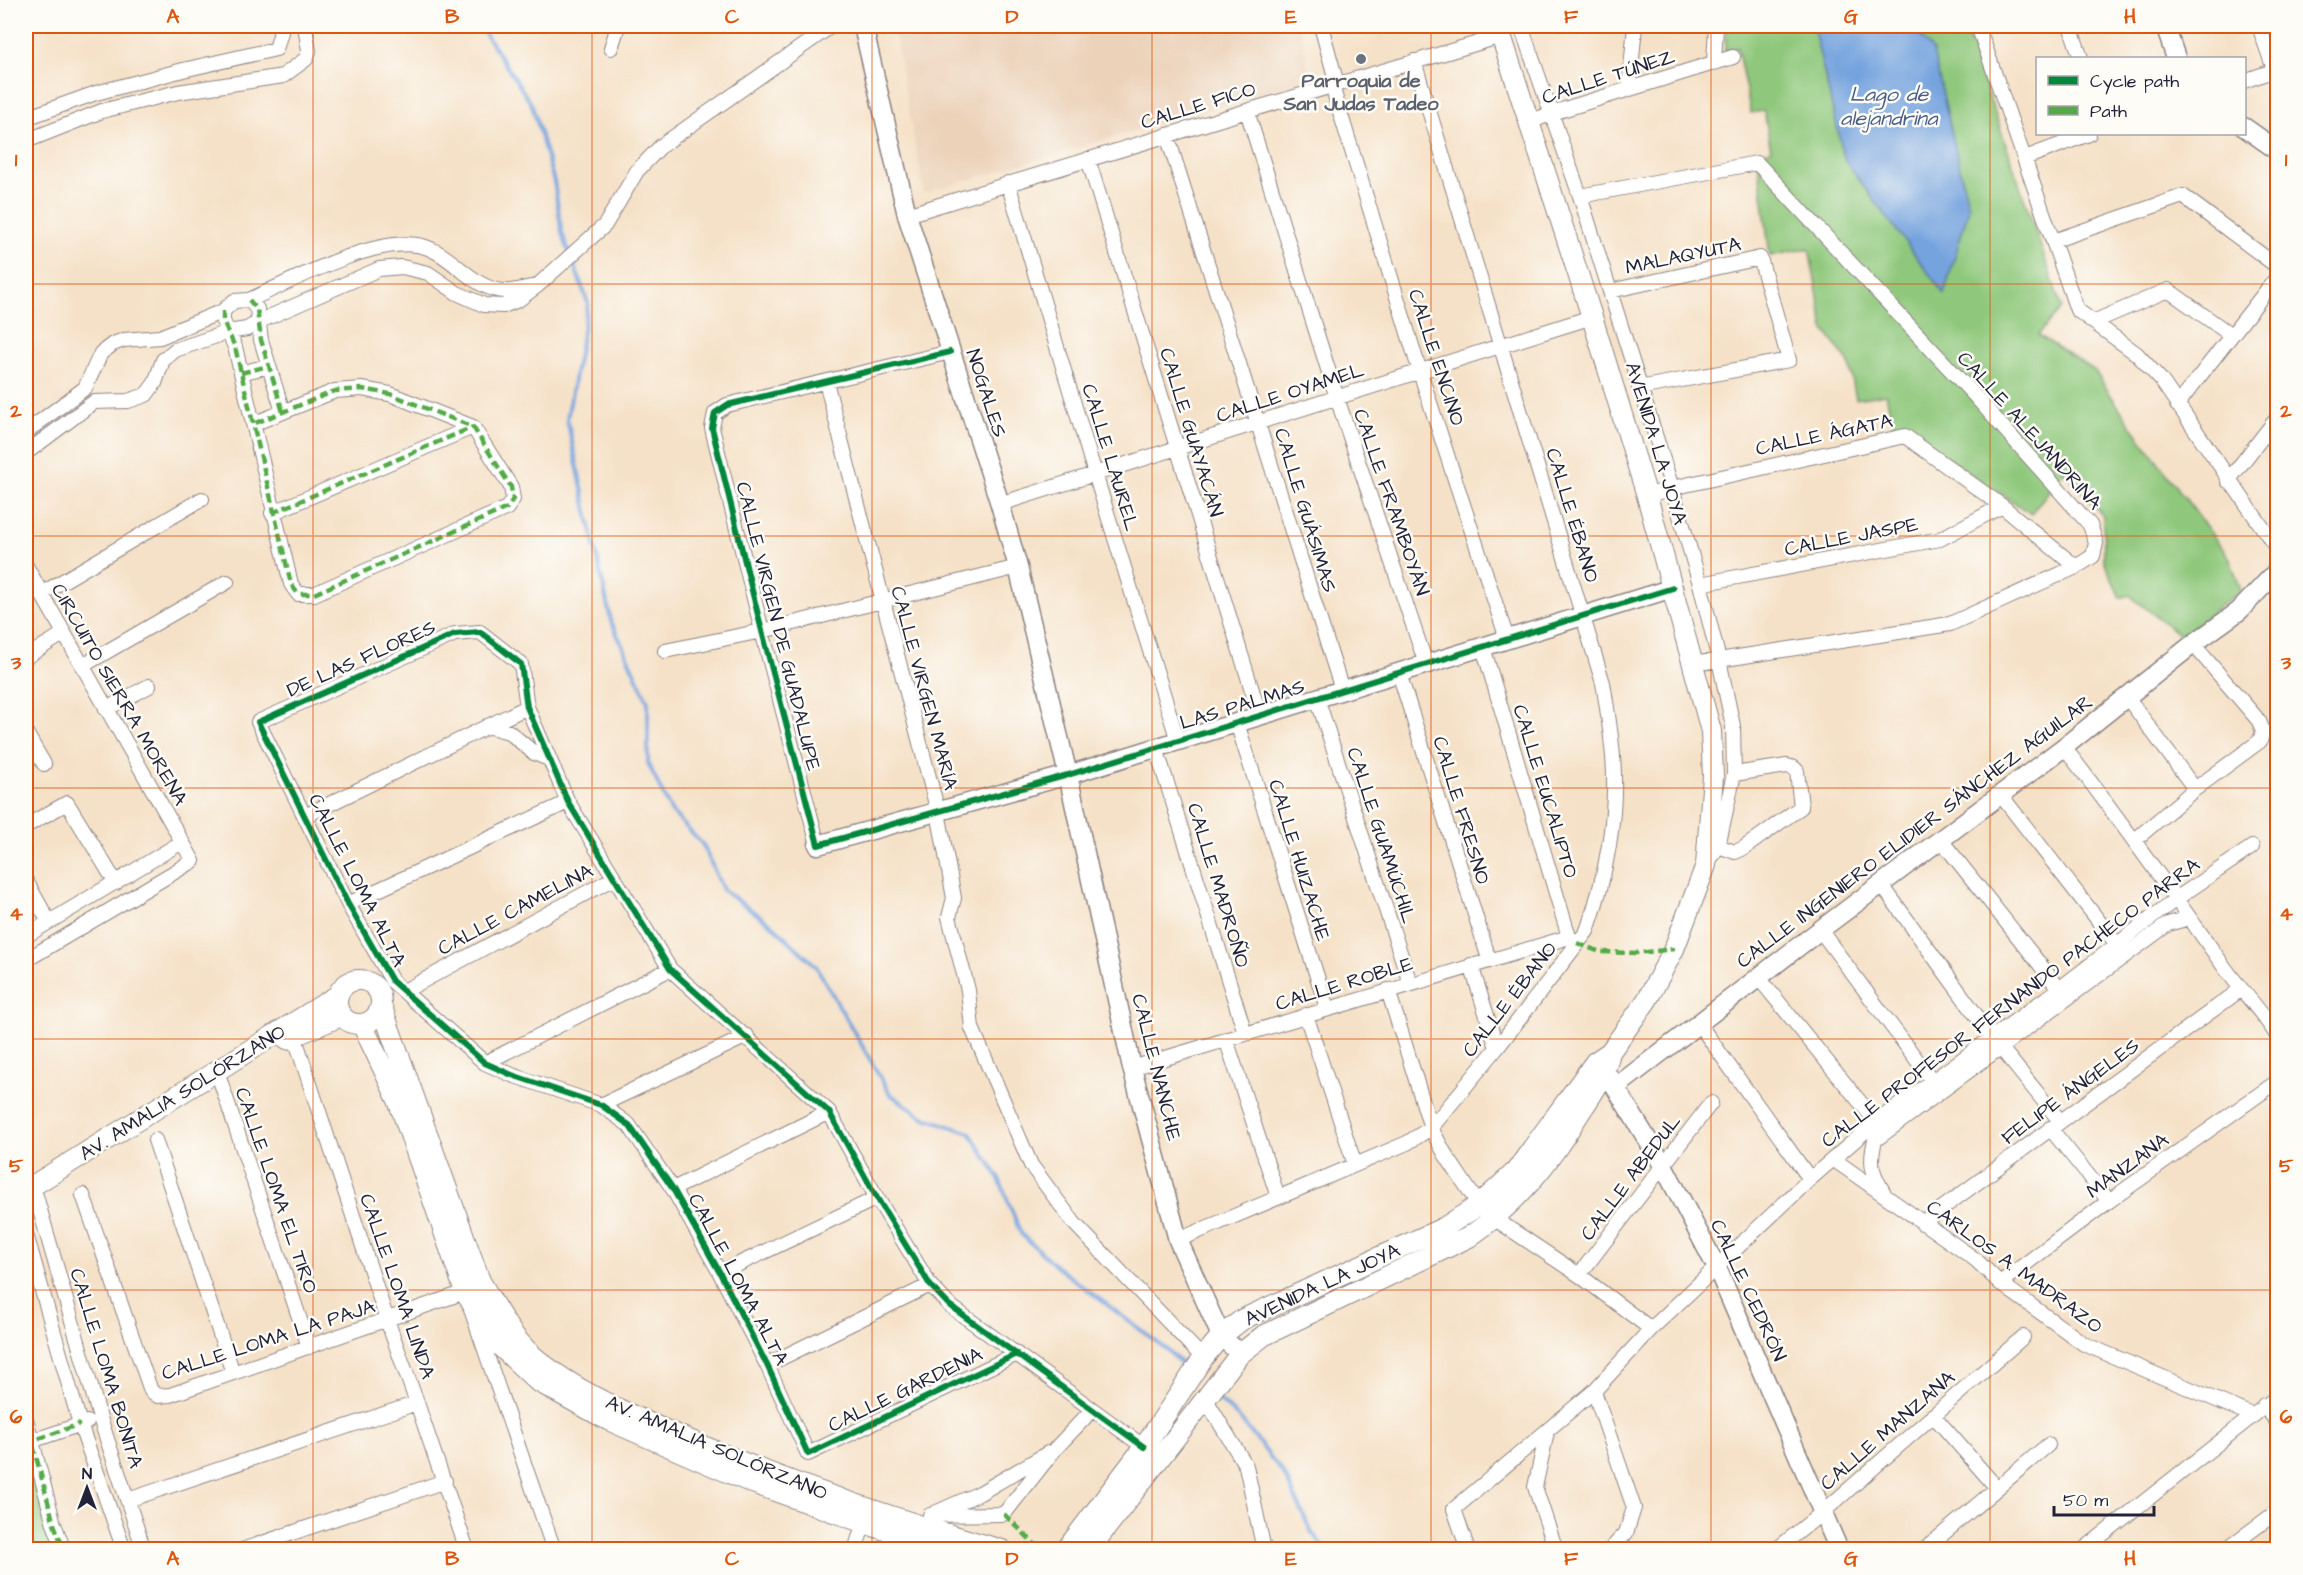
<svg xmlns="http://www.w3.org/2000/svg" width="2303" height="1575" viewBox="0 0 2303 1575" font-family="'Architects Daughter',sans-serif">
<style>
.built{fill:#ecd2b9}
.green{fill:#8fc87c;stroke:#58755c;stroke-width:1.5}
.water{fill:#74a3de;stroke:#4b628c;stroke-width:1.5}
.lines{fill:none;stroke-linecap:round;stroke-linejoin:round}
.stream{stroke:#74a3de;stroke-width:4}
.minor-casing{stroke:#8c8281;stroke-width:16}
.tertiary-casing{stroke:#8c8281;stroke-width:21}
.secondary-casing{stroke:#8c8281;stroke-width:22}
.minor{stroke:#fff;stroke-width:14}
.tertiary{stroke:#fff;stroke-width:18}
.secondary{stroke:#fff;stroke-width:20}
.quiet{stroke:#53aa46;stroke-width:4.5;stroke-dasharray:9 4.5;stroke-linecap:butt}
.cycleway-casing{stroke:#fdfcf7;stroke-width:10}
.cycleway{stroke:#00873e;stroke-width:6}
.grid{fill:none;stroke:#de560e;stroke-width:1.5;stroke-opacity:0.55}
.worship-dot{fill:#6b7280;stroke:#fdfcf7;stroke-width:2}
.labels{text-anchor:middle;stroke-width:5;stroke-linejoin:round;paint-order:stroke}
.street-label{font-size:20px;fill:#22223b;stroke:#fdfcf7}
.worship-label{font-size:20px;font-weight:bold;fill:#5b616d;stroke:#fdfcf7}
.water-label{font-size:21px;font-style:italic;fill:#475c84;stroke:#fdfcf7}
.neatline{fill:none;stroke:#de560e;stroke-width:2}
.grid-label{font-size:20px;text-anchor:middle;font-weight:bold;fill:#de560e}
</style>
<rect width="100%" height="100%" fill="#fdfcf7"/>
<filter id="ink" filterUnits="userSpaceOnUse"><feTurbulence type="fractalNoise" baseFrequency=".0167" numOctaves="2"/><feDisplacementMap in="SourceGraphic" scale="12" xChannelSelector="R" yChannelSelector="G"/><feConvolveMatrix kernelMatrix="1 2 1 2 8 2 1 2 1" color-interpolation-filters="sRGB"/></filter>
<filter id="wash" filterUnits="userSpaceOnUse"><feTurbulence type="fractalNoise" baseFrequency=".008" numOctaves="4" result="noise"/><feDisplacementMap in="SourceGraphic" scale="24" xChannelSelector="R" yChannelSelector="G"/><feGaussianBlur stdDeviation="1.35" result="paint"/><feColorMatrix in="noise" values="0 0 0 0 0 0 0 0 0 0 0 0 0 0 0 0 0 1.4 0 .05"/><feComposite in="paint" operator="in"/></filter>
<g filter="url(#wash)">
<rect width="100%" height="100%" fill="#f5e1c7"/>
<path class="built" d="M 893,26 L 1299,26 L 1311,79 L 924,193 Z"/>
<path class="green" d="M 1726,26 L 1965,26 L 2062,308 L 2038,335 L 2094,370 L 2132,427 L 2229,557 L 2241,590 L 2181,636 L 2129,595 L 2120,598 L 2104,560 L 2103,516 L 2064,471 L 2031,514 L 1919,439 L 1894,430 L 1886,394 L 1856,399 L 1849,363 L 1824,329 L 1809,248 L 1770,256 L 1757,154 L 1771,150 L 1764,111 L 1751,113 L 1737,48 L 1725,51 Z
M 26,1458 L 31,1467 L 47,1526 L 57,1549 L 26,1549 Z"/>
<path class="water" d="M 1813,26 L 1912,26 L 1933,51 L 1969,208 L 1944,294 L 1845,161 Z"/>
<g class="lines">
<path class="stream" d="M 480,26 L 532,105 L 554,182 L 562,233 L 569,252
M 572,259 L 588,303 L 567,419 L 611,621 L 648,702 L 648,763 L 671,811 L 703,845 L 723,890 L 771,924 L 816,966 L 890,1094 L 923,1117 L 970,1133 L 998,1176 L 1021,1234 L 1057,1267 L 1166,1349 L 1188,1370
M 1215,1396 L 1240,1419 L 1284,1474 L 1312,1533 L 1326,1550"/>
</g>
</g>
<g filter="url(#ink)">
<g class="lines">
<defs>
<path id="minor" d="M 1321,26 L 1337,84
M 1521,26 L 1580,196 L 1672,488 L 1700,584 L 1719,660 L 1733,726 L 1734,774 L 1718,846 L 1707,864
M 1978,26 L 2077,310 L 2137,354 L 2161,380 L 2278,550
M 2070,26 L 2081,58
M 2259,26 L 2278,81
M 611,48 L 618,26
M 1714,63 L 1716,26
M 2244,81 L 2278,69
M 1332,86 L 1420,372 L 1507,639
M 1629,89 L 1635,26
M 1247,111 L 1337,398 L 1426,664
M 26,118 L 96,93 L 183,70 L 276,49 L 281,32 L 278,26
M 1530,122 L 1552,113 L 1733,57
M 1167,135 L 1342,690
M 26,141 L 102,111 L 178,92 L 283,76 L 306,59 L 309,51 L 305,26
M 2025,158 L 2089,134
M 1088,159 L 1260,716
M 1008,183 L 1095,474 L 1178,741
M 1580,196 L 1757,163 L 1976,397 L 2090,525 L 2096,543 L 2093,556 L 2076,567 L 1950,624 L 1693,664
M 907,215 L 1247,111 L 1502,36
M 2053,241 L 2183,196 L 2278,267
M 1610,291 L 1760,258 L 1789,360 L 1639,388
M 249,300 L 257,309 L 261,340 L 283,412
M 223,311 L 223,321 L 235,347 L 291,584 L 298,594 L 314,594 L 507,508 L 513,499 L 511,487 L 473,427 L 390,394 L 362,389 L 335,391 L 253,424
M 2093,322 L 2168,290 L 2231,335
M 241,373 L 268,366
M 826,382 L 938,812 L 954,898 L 949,917 L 968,990 L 972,1028 L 1031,1165 L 1074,1223 L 1203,1358
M 2177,405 L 2278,276
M 26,432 L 85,388 L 101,353 L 113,344 L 124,340 L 160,337 L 223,311 L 234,301 L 249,300 C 292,281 371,238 417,245 C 451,250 471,290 505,291 C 514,292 524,288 532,287
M 26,453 L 94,402 L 128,401 L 146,395 L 155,383 L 163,360 L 175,350 L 228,332 L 247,329 L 260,321 L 379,269 L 402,267 L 428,273 L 457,293 L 484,305 L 503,306 L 518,300 L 537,286 L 605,225 L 637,171 L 661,146 L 831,26
M 2228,481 L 2278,417
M 1647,496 L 1672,488 L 1905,436 L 2002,506 L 2076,567
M 1000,504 L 1592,317
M 272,513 L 473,427
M 26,566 L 193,861 L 26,960
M 1700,584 L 1940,539 L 2002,506
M 41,594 L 202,499
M 1483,647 L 1569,937 L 1575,941
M 665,651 L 762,631 L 1018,567
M 26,657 L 63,634
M 82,666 L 227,582
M 1399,673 L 1489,959
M 2127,697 L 2195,789
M 1317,698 L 1410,983
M 106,709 L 149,686
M 1237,723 L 1327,1008
M 487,726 L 509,732 L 534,753 L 549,759
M 26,733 L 44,764
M 2064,747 C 2120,820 2173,894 2225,968 C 2243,993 2262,1011 2278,1037
M 1156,748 L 1245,1033
M 2000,794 L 2122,951
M 305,816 L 527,707
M 26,826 L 67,803 L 116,883
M 1941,840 L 2065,996
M 2135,840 L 2195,789 L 2260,741 L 2263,731 L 2259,721 L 2193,644
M 818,845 L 762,631 L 712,428 L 715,413 L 727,405 L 950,352
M 1718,846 L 1735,852 L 1744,848 L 1801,807 L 1797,771 L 1794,768 L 1787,766 L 1734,774
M 26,881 L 49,922
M 1881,884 L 1992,1037 L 2060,1121
M 348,904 L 568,802
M 1820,930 L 1937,1087
M 26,936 L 182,842
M 1471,965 L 1497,1048
M 1758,977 L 1882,1129
M 1388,990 L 1431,1128 L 1445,1154 L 1479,1205
M 404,991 L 614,878
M 1306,1015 L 1355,1165
M 1699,1024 L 1810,1179
M 294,1035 L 387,1320 L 417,1403 L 467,1550
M 1226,1039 L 1278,1197
M 485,1063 L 670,969
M 1132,1068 L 1569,937
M 220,1080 L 309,1347
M 601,1105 L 747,1036
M 2050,1128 L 2109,1201
M 155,1140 L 233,1373
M 1833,1159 L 1976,1260 L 2000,1283 L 2084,1344 L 2252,1415
M 673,1189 L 829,1112
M 1884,1193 C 1872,1173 1869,1164 1875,1140 L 2168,924 L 2189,918
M 83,1195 L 151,1391 L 158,1396 L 170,1395 L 465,1292 L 554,1550
M 36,1196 L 100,1418 L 144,1550
M 1495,1219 L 1579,1275 L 1651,1329
M 1922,1223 L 2240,990
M 26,1234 L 80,1424 L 124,1550
M 1178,1240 L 1407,1143 L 1431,1128 L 1497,1048 L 1587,931 C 1606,877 1618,814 1613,757 C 1611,732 1607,707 1603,683 L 1414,61
M 720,1273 L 877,1198
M 1579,1275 L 1711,1103
M 2000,1283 L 2109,1201 L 2278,1081
M 1017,1354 L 808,1454 L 767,1365 L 720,1273 L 673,1189 L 629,1125 L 601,1105 L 512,1075 L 485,1063 L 392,981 L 348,904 L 258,722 L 455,634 L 480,632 L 521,664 L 527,707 L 568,802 L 670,969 L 829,1112 L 877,1198 L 930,1285 L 949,1305 L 1144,1447
M 767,1365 L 930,1285
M 1594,1391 L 1634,1508 L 1626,1533 L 1610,1550
M 1206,1400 L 1246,1466 L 1264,1550
M 2264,1405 L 2278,1423
M 1933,1415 L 1997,1488
M 26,1419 L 54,1524 L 64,1550
M 1547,1432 L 1535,1487 L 1556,1550
M 26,1443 L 87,1422
M 128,1500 L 417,1403
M 935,1513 L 980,1493 L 1048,1453
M 930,1515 L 1004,1514 L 1055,1449 L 1092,1410
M 242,1550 L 445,1481
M 855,1550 L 861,1532
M 1468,1550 L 1454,1509 L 1594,1391 L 1651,1329 L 1810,1179 L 1876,1122 L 2059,989 L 2176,899 L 2252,847
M 1776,1550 L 1823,1512 L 2023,1337
M 1924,1550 L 2048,1445
M 2083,1550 L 2278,1396
M 2225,1550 L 2278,1511"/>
<path id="tertiary" d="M 863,26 L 907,215 L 1000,504 L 1018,567 L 1068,775 L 1132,1068 L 1178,1240 L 1221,1336 L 1240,1354
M 2165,26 L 2176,58
M 2244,127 L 2278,151
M 818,845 L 1068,775 L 1673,588
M 1609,1077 L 1663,1165 L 1717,1268 L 1839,1550
M 1616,1087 L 1820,930 L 2064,747 L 2193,644 L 2239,611 L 2278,570"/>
<path id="secondary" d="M337 1002a22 22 0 1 1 44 0a22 22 0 1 1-44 0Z
M 381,1005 L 480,1281 C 495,1306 510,1336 532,1355 C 573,1391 634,1417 684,1438 C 788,1483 893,1519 1002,1550
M 362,1024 L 398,1100 L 465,1292 L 500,1346 L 537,1381 L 608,1420 L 750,1482 L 870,1525 L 947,1550
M 287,1039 L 341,1016
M 26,1190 L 338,995
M 1066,1550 L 1144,1447 L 1203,1358 L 1221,1336 L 1243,1319 L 1445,1227 L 1479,1205 L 1516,1171 L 1595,1062 L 1610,1052 L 1647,1000 L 1674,949 L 1706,865 L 1713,776 L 1711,731 L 1647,496 L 1592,317 L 1498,26
M 1089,1550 L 1240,1354 L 1263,1336 L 1469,1237 C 1517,1204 1549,1163 1579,1114 C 1593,1093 1605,1077 1610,1052"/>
</defs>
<use href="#minor" class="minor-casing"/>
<use href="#tertiary" class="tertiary-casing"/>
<use href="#secondary" class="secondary-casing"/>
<use href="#minor" class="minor"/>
<use href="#tertiary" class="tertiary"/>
<use href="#secondary" class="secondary"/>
<path class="quiet" d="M 249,300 L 257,309 L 261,340 L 283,412
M 223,311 L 223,321 L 235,347 L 291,584 L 298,594 L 314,594 L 507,508 L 513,499 L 511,487 L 473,427 L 390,394 L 362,389 L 335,391 L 253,424
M 241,373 L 268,366
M 272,513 L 473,427
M 1577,943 L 1600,952 L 1637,953 L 1674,949
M 26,1419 L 54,1524 L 64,1550
M 26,1443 L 80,1424
M 1004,1514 L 1041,1550"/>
<defs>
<path id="cycleway" d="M 950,352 L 727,405 L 715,413 L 712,428 L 762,631 L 818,845 L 1068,775 L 1673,588
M 1017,1354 L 808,1454 L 767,1365 L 720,1273 L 673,1189 L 629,1125 L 601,1105 L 512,1075 L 485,1063 L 392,981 L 348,904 L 258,722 L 455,634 L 480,632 L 521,664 L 527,707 L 568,802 L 670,969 L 829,1112 L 877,1198 L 930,1285 L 949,1305 L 1144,1447"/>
</defs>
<use href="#cycleway" class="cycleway-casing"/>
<use href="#cycleway" class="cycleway"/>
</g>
</g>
<path class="grid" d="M 313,26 L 313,1550M 592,26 L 592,1550M 872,26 L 872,1550M 1152,26 L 1152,1550M 1431,26 L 1431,1550M 1711,26 L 1711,1550M 1990,26 L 1990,1550M 26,284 L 2278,284M 26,536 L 2278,536M 26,788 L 2278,788M 26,1039 L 2278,1039M 26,1290 L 2278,1290"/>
<circle class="worship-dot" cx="1361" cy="59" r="6"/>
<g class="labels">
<g class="street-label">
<text transform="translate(1608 76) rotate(-18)" y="7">CALLE TÚNEZ</text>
<text transform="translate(1198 105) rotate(-17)" y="7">CALLE FICO</text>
<text transform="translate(1683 255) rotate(-12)" y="7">MALAQYUTA</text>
<text transform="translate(1437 357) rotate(72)" y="7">CALLE ENCINO</text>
<text transform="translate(1290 392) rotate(-18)" y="7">CALLE OYAMEL</text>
<text transform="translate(987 393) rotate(72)" y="7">NOGALES</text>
<text transform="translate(2030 430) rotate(48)" y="7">CALLE ALEJANDRINA</text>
<text transform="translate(1192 432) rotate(73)" y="7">CALLE GUAYACÁN</text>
<text transform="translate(1824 434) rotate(-12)" y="7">CALLE ÁGATA</text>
<text transform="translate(1657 443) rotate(73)" y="7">AVENIDA LA JOYA</text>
<text transform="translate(1111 457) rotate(73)" y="7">CALLE LAUREL</text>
<text transform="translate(1392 502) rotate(71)" y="7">CALLE FRAMBOYÁN</text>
<text transform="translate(1306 510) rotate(73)" y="7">CALLE GUÁSIMAS</text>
<text transform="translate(1573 515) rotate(73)" y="7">CALLE ÉBANO</text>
<text transform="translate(1851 536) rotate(-11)" y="7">CALLE JASPE</text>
<text transform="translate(779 626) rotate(76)" y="7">CALLE VIRGEN DE GUADALUPE</text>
<text transform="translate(361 658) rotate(-24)" y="7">DE LAS FLORES</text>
<text transform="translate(925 688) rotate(75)" y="7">CALLE VIRGEN MARÍA</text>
<text transform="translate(120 694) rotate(60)" y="7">CIRCUITO SIERRA MORENA</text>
<text transform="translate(1242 704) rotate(-17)" y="7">LAS PALMAS</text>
<text transform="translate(1546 791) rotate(73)" y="7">CALLE EUCALIPTO</text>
<text transform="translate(1462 810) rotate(73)" y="7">CALLE FRESNO</text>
<text transform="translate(1914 831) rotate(-37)" y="7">CALLE INGENIERO ELIDIER SÁNCHEZ AGUILAR</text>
<text transform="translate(1382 835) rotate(72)" y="7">CALLE GUAMÚCHIL</text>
<text transform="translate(1300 860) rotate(73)" y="7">CALLE HUIZACHE</text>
<text transform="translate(358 880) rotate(63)" y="7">CALLE LOMA ALTA</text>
<text transform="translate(1219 885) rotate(73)" y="7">CALLE MADROÑO</text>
<text transform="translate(515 909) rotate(-28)" y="7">CALLE CAMELINA</text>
<text transform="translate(1344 983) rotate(-17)" y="7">CALLE ROBLE</text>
<text transform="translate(1509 999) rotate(-52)" y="7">CALLE ÉBANO</text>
<text transform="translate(2010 1002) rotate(-37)" y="7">CALLE PROFESOR FERNANDO PACHECO PARRA</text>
<text transform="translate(1157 1067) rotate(76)" y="7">CALLE NANCHE</text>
<text transform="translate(2070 1091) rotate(-36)" y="7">FELIPE ÁNGELES</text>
<text transform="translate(182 1092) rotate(-32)" y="7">AV. AMALIA SOLÓRZANO</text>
<text transform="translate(2127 1165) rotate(-36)" y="7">MANZANA</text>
<text transform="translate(1630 1177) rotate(-53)" y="7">CALLE ABEDUL</text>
<text transform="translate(277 1190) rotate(71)" y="7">CALLE LOMA EL TIRO</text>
<text transform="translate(2015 1266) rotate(36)" y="7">CARLOS A. MADRAZO</text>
<text transform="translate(739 1279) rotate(62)" y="7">CALLE LOMA ALTA</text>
<text transform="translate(1322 1284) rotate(-25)" y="7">AVENIDA LA JOYA</text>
<text transform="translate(398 1286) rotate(71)" y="7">CALLE LOMA LINDA</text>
<text transform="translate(1749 1290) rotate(65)" y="7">CALLE CEDRÓN</text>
<text transform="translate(268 1339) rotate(-18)" y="7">CALLE LOMA LA PAJA</text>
<text transform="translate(107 1368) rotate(73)" y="7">CALLE LOMA BONITA</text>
<text transform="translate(905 1389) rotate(-26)" y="7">CALLE GARDENIA</text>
<text transform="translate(1887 1430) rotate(-41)" y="7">CALLE MANZANA</text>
<text transform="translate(717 1447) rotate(23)" y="7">AV. AMALIA SOLÓRZANO</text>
</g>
<g class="worship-label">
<text x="1361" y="87">Parroquia de<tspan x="1361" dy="23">San Judas Tadeo</tspan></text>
</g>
<g class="water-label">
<text x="1889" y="101">Lago de<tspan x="1889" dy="24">alejandrina</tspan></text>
</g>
</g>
<rect width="2303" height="1575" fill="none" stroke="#fdfcf7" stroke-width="66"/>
<rect x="2036" y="57" width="210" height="78" fill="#fdfcf7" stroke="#a5a5ac" stroke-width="1.5"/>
<rect x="2048" y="76" width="30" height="9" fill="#00873e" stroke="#a5a5ac" stroke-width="1.5"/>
<text x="2090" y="87" font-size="18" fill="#22223b">Cycle path</text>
<rect x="2048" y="106" width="30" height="9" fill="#53aa46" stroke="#a5a5ac" stroke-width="1.5"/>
<text x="2090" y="117" font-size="18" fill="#22223b">Path</text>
<g transform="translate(87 1488)" stroke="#fdfcf7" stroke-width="4.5" paint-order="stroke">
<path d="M0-4.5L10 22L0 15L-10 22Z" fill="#22223b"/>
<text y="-9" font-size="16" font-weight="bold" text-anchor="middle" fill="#22223b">N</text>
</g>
<path d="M2054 1506v9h100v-9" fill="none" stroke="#22223b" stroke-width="3"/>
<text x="2063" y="1506" font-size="18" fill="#22223b" stroke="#fdfcf7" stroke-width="4.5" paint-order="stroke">50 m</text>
<rect x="33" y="33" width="2237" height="1509" class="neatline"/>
<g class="grid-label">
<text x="173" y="23">A</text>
<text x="452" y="23">B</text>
<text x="732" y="23">C</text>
<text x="1012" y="23">D</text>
<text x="1291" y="23">E</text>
<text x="1571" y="23">F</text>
<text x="1851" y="23">G</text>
<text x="2130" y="23">H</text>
<text x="16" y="166">1</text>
<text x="2286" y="166">1</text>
<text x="16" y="417">2</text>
<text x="2286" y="417">2</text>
<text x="16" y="669">3</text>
<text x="2286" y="669">3</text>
<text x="16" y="920">4</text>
<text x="2286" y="920">4</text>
<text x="16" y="1172">5</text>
<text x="2286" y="1172">5</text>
<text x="16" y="1423">6</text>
<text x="2286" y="1423">6</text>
<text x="173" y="1565">A</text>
<text x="452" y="1565">B</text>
<text x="732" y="1565">C</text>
<text x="1012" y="1565">D</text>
<text x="1291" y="1565">E</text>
<text x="1571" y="1565">F</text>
<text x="1851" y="1565">G</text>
<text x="2130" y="1565">H</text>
</g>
</svg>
